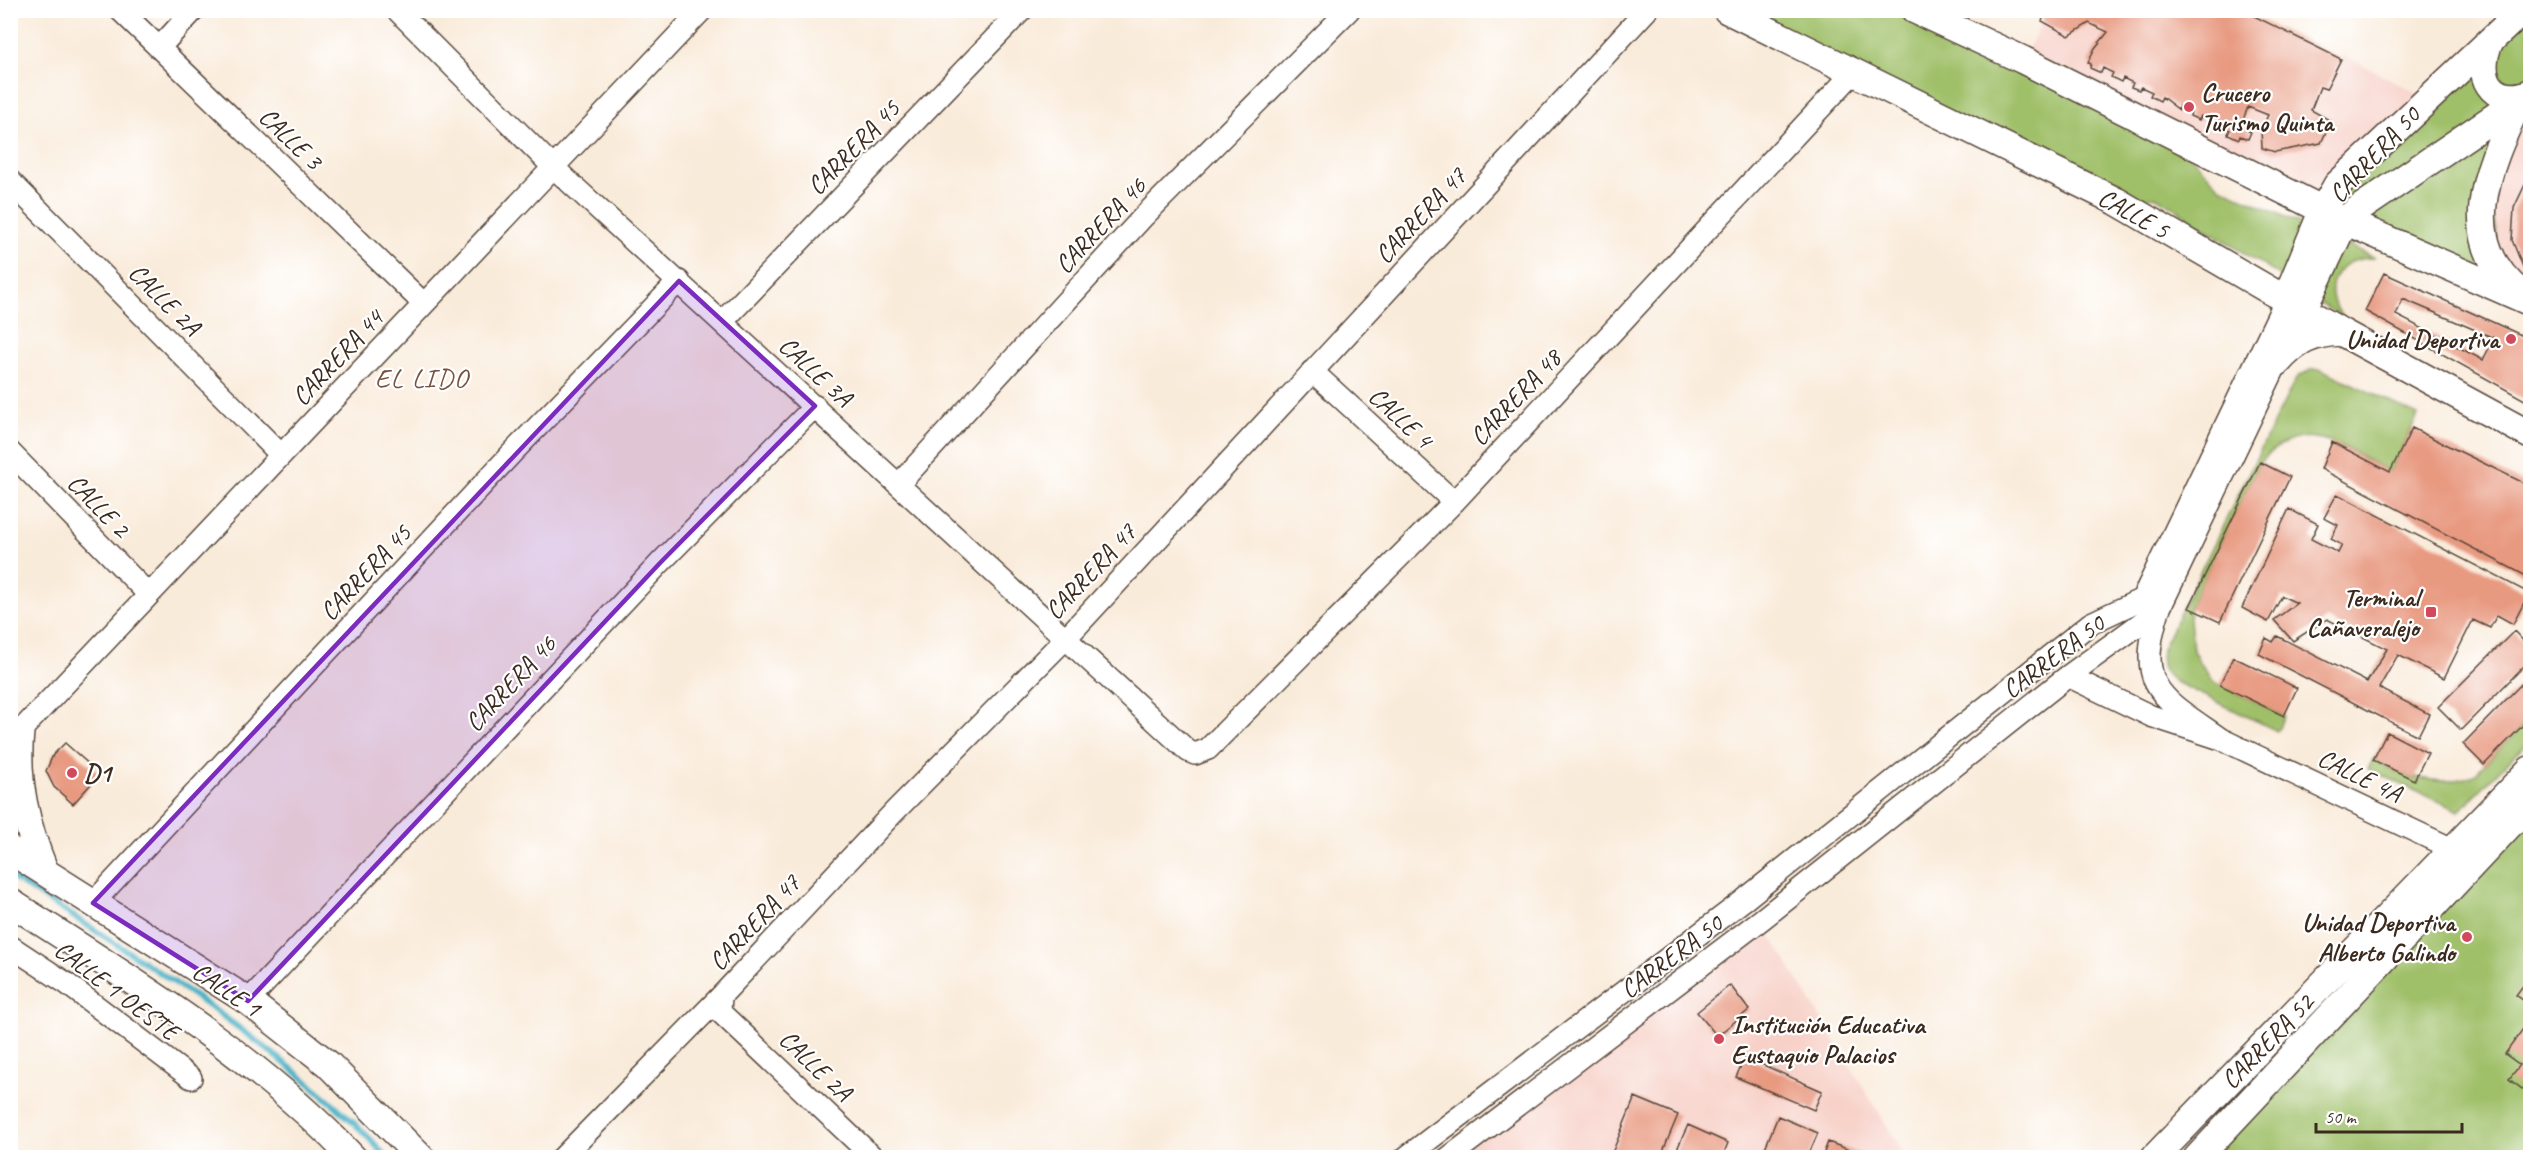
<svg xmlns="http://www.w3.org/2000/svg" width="2541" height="1168" viewBox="0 0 2541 1168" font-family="Caveat,sans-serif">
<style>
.built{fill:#f7d1c8}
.green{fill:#9fbf68;stroke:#6d7443;stroke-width:1.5}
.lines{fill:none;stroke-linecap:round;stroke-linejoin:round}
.stream{stroke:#4ab3c8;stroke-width:6}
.building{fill:#e89a81;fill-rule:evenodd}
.minor-casing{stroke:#58473a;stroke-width:24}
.major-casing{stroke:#58473a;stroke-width:30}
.minor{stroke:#fff;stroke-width:21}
.major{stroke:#fff;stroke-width:27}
.marked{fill:#7b2cbf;fill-opacity:0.2;stroke:#7b2cbf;stroke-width:4.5;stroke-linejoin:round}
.poi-dot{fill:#d1495b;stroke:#fff;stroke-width:2}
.labels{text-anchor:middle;stroke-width:4.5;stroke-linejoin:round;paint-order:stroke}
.poi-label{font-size:26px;font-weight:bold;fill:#3b2a1e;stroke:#fff;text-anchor:start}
.street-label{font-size:26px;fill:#3b2a1e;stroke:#fff}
.neighbourhood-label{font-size:27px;letter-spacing:1.5px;fill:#785141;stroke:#fff}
</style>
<rect width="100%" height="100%" fill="#fff"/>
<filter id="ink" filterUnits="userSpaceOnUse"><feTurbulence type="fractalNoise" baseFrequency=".0167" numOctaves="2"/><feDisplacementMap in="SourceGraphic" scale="12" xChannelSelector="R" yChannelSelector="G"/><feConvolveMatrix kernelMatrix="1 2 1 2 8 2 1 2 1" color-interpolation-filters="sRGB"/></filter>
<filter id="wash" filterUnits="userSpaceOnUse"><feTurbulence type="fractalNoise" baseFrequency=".008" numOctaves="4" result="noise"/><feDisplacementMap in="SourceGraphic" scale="24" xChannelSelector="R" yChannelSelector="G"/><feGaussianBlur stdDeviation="1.35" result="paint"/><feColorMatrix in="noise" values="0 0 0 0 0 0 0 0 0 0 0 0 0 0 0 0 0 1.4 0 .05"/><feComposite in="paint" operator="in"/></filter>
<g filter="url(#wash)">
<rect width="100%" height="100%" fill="#f9ebda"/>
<path class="built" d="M 2047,11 L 2242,11 L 2341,59 L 2343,55 L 2427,98 L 2323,210 L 2023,60 Z
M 2530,93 L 2530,299 L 2482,229 Z
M 1761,920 L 1906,1157 L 1448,1158 Z"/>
<path class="green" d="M 1727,11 L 1915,11 L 2166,131 L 2220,187 L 2314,230 L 2292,284 L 2157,197 L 2116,201 Z
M 2530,11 L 2530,93 L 2486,182 L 2506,279 L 2345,221 L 2329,197 Z
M 2336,239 L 2375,258 C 2335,256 2317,291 2346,320 L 2309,296 Z
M 2312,369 L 2321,369 L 2418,415 L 2390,472 C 2342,447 2305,414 2260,462 L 2189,608 L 2193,651 L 2212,681 L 2284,716 L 2277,731 L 2174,681 C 2162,672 2160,664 2162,649 L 2291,388 L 2297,377 Z
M 2530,718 L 2530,740 L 2459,811 L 2368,769 L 2373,760 L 2414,780 L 2416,777 C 2437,782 2453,783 2474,775 Z
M 2530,803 L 2530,1157 L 2197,1158 Z"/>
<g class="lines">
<path class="stream" d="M 10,876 C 108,939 207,999 297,1073 C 329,1100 359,1125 387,1158"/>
</g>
<g id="blocks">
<path class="building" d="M 2047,10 L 2242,10 L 2341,59 L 2326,89 L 2320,87 L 2311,110 L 2331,121 L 2321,143 L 2275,152 L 2262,148 L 2261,130 L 2268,115 L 2248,107 L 2243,120 L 2250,123 L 2246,130 L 2251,132 L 2248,139 L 2240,136 L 2239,139 L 2228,134 L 2230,130 L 2209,124 L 2210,120 L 2201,116 L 2199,120 L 2190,116 L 2191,111 L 2180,106 L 2179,110 L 2162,97 L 2160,101 L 2150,96 L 2152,92 L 2141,87 L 2139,90 L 2131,87 L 2133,83 L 2123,78 L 2121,82 L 2111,77 L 2113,73 L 2103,68 L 2101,73 L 2090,68 L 2091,64 L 2088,62 L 2095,48 L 2108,32 L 2089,23 L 2069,36 L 2042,21 Z
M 2530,174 L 2530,277 L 2523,267 L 2512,240 L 2514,208 Z
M 2384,273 L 2530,339 L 2530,403 L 2365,311 ZM 2403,299 L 2494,338 L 2483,360 L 2396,315 Z
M 2412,428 L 2530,486 L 2530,578 L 2321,469 L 2332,442 L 2390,472 Z
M 2260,462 L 2290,477 L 2220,622 L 2189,608 Z
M 2337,494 L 2529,593 L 2513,624 L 2497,615 L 2490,628 L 2473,620 L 2444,678 L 2398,655 L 2379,688 L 2429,714 L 2418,736 L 2259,654 L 2266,638 L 2273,642 L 2277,636 L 2367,682 L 2387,649 L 2327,619 L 2293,641 L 2274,620 L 2297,603 L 2282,596 L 2268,622 L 2242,608 L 2289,509 L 2318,524 L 2311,539 L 2338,553 L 2342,545 L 2331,539 L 2338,525 L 2324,518 Z
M 2514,631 L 2530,648 L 2530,660 L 2461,730 L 2438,707 Z
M 2233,657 L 2297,688 L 2284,716 L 2220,685 Z
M 2530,675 L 2530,718 L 2484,765 L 2463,744 Z
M 2387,732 L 2428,753 L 2414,780 L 2373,760 Z
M 65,743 L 100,774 L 73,804 L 54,787 L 46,771 L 53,755 Z
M 2530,976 L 2530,1005 L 2516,995 Z
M 1730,985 L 1749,1010 L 1717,1036 L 1697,1012 Z
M 2530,1019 L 2530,1095 L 2509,1079 L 2520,1065 L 2505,1054 Z
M 1745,1057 L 1822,1091 L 1814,1110 L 1736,1077 Z
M 1635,1097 L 1678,1115 L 1660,1158 L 1610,1158 Z
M 1778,1116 L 1818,1133 L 1807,1158 L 1761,1158 Z
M 1688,1125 L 1728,1143 L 1722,1158 L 1673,1158 Z
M 1828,1142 L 1868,1157 L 1868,1158 L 1822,1158 Z"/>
</g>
</g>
<g filter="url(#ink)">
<use href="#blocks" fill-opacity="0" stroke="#58473a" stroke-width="1.5"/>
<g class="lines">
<defs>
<path id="minor" d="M 120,10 L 424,304
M 397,10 L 554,168 L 1188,751 L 1195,754 L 1208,749 L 1454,502 L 1853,73
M 159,48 L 194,10
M 10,181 L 281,455
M 723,321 L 1022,10
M 1312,371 L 1454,502
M 10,452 L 149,595
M 899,484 L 1144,216 L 1349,10
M 2068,676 L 2151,716 L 2221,739 L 2467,856
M 2221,739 C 2163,698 2134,689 2159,610 L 2303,309
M 10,742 L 702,10
M 93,903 L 513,452 L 679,281
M 10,946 L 66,983 L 191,1078
M 721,996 L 720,1012 L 874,1158
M 248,1001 L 660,563 L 815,406
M 562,1158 L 721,996 L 894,812 L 1066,638 L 1647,10
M 1405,1158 L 1744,900 L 2091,623 L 2142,599 L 2286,299
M 1448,1158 L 1761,920 L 2068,676 L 2159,610"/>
<path id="major" d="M 1727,10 L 2116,201 L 2341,332 L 2530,435
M 1915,10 L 2023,60 L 2345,221 L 2530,302
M 2490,41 C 2474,74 2491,108 2530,93
M 2517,105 C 2488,168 2454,241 2522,294
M 2286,299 L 2323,210 L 2337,185 L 2523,10
M 2303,309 L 2345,221 L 2356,211 L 2530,93
M 2278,362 C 2296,341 2313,333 2341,332
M 20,732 C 15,781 26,826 45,872
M 10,850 L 248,1001 L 328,1064 L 421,1158
M 10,902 C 130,979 255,1054 353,1158
M 2154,1158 L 2530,770
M 2197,1158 L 2530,803"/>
</defs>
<use href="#minor" class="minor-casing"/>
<use href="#major" class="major-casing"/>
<use href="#minor" class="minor"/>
<use href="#major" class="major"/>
</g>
</g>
<path class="marked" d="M 679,281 L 815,406 L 660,563 L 248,1001 L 93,903 Z"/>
<g class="poi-dot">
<circle cx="2189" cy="107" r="6"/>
<circle cx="2511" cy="339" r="6"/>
<rect x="2425" y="606" width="12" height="12" rx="3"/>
<circle cx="72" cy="773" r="6"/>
<circle cx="2467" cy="937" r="6"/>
<circle cx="1719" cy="1039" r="6"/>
</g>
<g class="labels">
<g class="poi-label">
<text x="2201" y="101">Crucero<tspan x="2201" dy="30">Turismo Quinta</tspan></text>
<text x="2499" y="348" text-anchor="end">Unidad Deportiva</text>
<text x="2419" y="606" text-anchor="end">Terminal<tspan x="2419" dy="30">Cañaveralejo</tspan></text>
<text x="84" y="782">D1</text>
<text x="2455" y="931" text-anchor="end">Unidad Deportiva<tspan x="2455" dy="30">Alberto Galindo</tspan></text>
<text x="1731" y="1033">Institución Educativa<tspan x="1731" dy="30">Eustaquio Palacios</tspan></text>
</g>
<g class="street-label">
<text transform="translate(291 138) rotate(44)" y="9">CALLE 3</text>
<text transform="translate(853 147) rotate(-46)" y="9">CARRERA 45</text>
<text transform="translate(2374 154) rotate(-47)" y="9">CARRERA 50</text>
<text transform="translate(2134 213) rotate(29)" y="9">CALLE 5</text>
<text transform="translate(1420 215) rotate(-47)" y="9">CARRERA 47</text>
<text transform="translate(1100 225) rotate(-47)" y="9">CARRERA 46</text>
<text transform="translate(165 299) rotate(45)" y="9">CALLE 2A</text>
<text transform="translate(337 357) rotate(-47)" y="9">CARRERA 44</text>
<text transform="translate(816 371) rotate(43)" y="9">CALLE 3A</text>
<text transform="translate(1515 397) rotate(-47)" y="9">CARRERA 48</text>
<text transform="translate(1401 417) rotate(43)" y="9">CALLE 4</text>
<text transform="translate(99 505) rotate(46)" y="9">CALLE 2</text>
<text transform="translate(1090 571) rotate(-47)" y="9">CARRERA 47</text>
<text transform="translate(365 572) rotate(-47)" y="9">CARRERA 45</text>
<text transform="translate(2053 656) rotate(-37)" y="9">CARRERA 50</text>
<text transform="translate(510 683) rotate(-47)" y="9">CARRERA 46</text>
<text transform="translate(2360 775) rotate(26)" y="9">CALLE 4A</text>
<text transform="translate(754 922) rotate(-47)" y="9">CARRERA 47</text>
<text transform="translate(1671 956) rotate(-37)" y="9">CARRERA 50</text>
<text transform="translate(227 989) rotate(34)" y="9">CALLE 1</text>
<text transform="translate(117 990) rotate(37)" y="9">CALLE 1 OESTE</text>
<text transform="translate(2267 1041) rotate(-46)" y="9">CARRERA 52</text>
<text transform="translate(816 1065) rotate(44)" y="9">CALLE 2A</text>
</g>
<g class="neighbourhood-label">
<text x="422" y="387">EL LIDO</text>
</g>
</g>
<rect width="2541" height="1168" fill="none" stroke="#fff" stroke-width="36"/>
<path d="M2316 1123v9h146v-9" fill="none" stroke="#3b2a1e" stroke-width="3"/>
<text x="2325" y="1123" font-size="18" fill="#3b2a1e" stroke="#ffffff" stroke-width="4.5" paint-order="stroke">50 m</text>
</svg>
